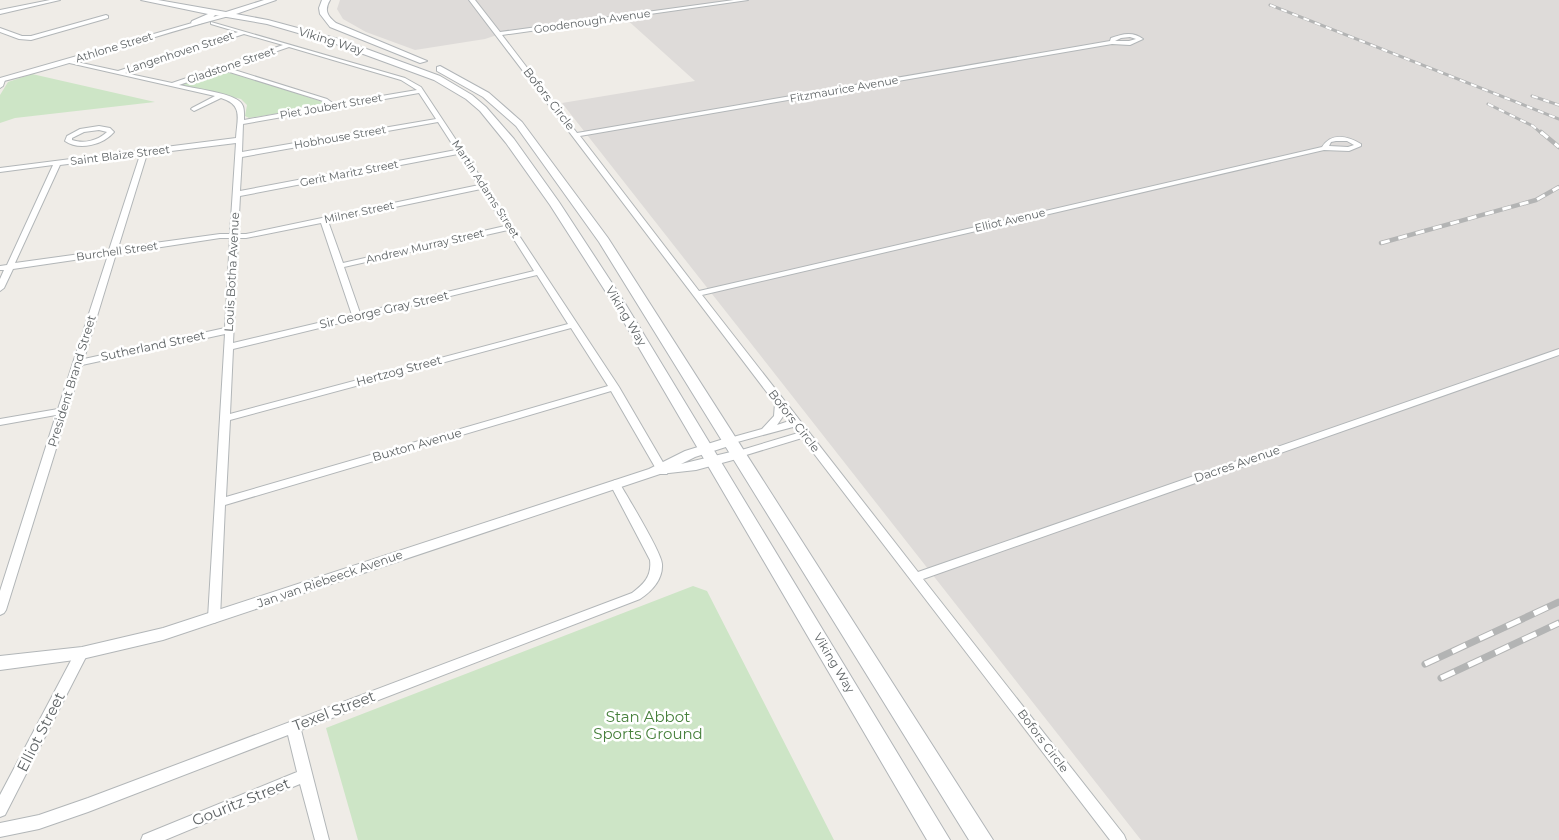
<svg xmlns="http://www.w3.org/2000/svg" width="1559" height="840" viewBox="0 0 1559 840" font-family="Montserrat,sans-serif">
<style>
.industrial{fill:#dedbd9}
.green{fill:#cde5c6}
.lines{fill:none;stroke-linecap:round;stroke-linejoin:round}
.minor-casing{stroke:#b2b6b8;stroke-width:2}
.tertiary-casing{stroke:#b2b6b8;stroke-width:2}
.secondary-casing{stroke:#b1b5b8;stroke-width:2}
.minor{fill:#fff;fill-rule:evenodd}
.tertiary{fill:#fff;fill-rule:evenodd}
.secondary{fill:#fff;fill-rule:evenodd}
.rail-far2-casing{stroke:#b3b4b4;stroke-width:3}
.rail-far1-casing{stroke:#b3b4b4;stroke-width:4.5}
.rail-casing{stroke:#b3b4b4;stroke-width:7}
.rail-far2{stroke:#fff;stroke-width:2;stroke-dasharray:6;stroke-linecap:butt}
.rail-far1{stroke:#fff;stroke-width:3;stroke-dasharray:9;stroke-linecap:butt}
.rail{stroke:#fff;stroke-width:5;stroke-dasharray:15;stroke-linecap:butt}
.labels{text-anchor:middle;stroke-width:5;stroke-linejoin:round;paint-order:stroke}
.far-street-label{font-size:11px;fill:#5f6466;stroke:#fff}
.street-label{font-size:12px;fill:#5f6466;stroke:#fff}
.near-street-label{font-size:15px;fill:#5f6466;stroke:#fff}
.near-park-label{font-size:15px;fill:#47803c;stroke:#fff}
</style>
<rect width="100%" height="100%" fill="#efece7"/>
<path class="industrial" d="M 340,0 L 1559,0 L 1559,840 L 1141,840 L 562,103 L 695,81 L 624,17 L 500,34 L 485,39 L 415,50 L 366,32 L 343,19 L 337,9 Z"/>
<path class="green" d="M 225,70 L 323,102 L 324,104 L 317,107 L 249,118 L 245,116 L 247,105 L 241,99 L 182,85 L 184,82 Z
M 32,74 L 155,102 L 15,118 L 0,123 L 0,95 L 8,82 Z
M 693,586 L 707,591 L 834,840 L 358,840 L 326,728 Z"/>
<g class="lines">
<defs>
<path id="minor" d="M 50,0 L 60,0 L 0,14 L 0,10 Z
M 469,0 L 475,0 L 500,32 L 734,0 L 748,0 L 502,35 L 577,133 L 1110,41 L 1111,38 C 1122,34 1133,31 1143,39 L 1130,45 L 1112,44 L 580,136 L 699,291 L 1322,147 C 1332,132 1347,136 1361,144 L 1361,146 L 1349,151 L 1324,150 L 702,295 L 918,572 L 1559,349 L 1559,355 L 923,579 L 1124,835 L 1126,840 L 1110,840 L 802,438 L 743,456 L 735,456 L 734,454 L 735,452 L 798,433 L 793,427 L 730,444 L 726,443 L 725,441 L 726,439 L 762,429 L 774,416 L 775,403 ZM 1130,37 L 1136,39 L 1129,41 L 1115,41 L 1121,38 ZM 1336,141 L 1347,141 L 1354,145 L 1348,147 L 1329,146 L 1331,142 ZM 784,415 L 789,421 L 777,425 Z
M 106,15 L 108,16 L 108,18 L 31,40 L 19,39 L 0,32 L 0,28 L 22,36 L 31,36 Z
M 211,22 L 405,78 L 421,87 L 619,387 L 668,471 L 667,474 L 659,474 L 611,391 L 225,505 L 220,618 L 218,621 L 214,623 L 210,621 L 208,618 L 225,334 L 82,365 L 6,610 L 4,613 L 0,615 L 0,591 L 56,415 L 0,425 L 0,419 L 58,409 L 108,255 L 13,269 L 4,288 L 0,291 L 0,279 L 4,270 L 0,270 L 0,266 L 7,265 L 53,165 L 0,172 L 0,168 L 236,138 C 237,119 244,105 221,98 L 194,111 L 191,109 L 192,108 L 215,96 L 65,62 L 68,60 L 118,71 L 238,32 L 211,24 ZM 244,34 L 283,45 L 172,83 L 125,73 ZM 289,47 L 401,80 L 417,90 L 334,104 L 327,99 L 228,68 ZM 223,70 L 323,101 L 328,105 L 244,120 C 244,113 245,105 239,101 C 230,93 193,88 179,85 ZM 419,93 L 436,119 L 242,152 L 243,124 ZM 438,122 L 456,150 L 240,191 L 242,157 ZM 236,143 L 230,234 L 220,234 L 118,248 L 147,154 ZM 458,154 L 479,185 L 246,234 L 238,234 L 240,196 ZM 140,155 L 109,250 L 15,263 L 60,165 ZM 481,189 L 505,226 L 343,263 L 328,221 ZM 321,223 L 352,315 L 233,343 L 238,238 L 246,238 ZM 508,230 L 534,271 L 360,313 L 344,267 ZM 220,238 L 230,238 L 225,328 L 84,359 L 116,254 ZM 537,275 L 568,324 L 230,414 L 233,349 ZM 571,328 L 608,386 L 226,497 L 230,420 Z
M 2,78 L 5,80 L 3,86 L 0,88 L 0,79 Z
M 99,126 L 110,128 L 114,132 C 103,145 79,151 65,141 L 67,136 L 80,129 ZM 99,130 L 107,132 C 97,141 84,144 72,140 L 72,138 L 84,132 Z
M 615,480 L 620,484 C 628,498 662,553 662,564 C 663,579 652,591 640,599 L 301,730 L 329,840 L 315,840 L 300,784 L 165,840 L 141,840 L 143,835 L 297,772 L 288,735 L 88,812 L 39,829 L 0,837 L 0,823 L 39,815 L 88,798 L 632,593 C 644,584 652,576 650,560 L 610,484 Z
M 82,648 L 87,649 L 88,653 L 5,815 L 0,817 L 0,795 L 77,649 Z"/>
<path id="tertiary" d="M 227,13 L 229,14 L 229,16 C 152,36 77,63 0,82 L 0,78 Z
M 730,437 L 735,438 L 736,441 L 735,444 L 695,457 L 681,464 L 739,450 L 746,454 L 744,457 L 696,470 L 660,474 L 163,640 L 82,659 L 0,670 L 0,656 L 82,647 L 163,628 L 649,469 L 685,451 Z"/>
<path id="secondary" d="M 141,0 L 158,0 L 226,12 L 264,0 L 276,0 L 236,14 L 268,20 L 342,40 L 440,76 L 472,95 L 486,107 L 514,139 L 559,202 L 623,300 L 950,840 L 927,840 L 611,300 L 550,205 L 506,143 L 480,111 L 466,99 L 434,80 L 336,44 L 267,24 L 215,15 L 211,20 L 195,25 L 191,23 L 192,21 L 208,14 Z
M 322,0 L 330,0 C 324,10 327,16 336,23 L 427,61 L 420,63 L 330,27 L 320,14 L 319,8 Z
M 440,66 L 489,93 L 522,122 L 608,238 L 993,840 L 969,840 L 599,242 L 516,126 L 483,97 L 437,71 L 437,67 Z"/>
</defs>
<use href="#minor" class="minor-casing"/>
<use href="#tertiary" class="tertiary-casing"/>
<use href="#secondary" class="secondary-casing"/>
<use href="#minor" class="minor"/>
<use href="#tertiary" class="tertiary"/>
<use href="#secondary" class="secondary"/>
<defs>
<path id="rail-far2" d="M 1270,5 L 1559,119
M 1532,96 L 1559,105
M 1488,104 L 1533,126 L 1542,134"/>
<path id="rail-far1" d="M 1541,132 L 1559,147
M 1381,243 L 1536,200 L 1559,187"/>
<path id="rail" d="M 1425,664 L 1559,602
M 1441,678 L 1559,623"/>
</defs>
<use href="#rail-far2" class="rail-far2-casing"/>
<use href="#rail-far1" class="rail-far1-casing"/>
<use href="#rail" class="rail-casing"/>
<use href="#rail-far2" class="rail-far2"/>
<use href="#rail-far1" class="rail-far1"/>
<use href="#rail" class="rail"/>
</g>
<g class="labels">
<g class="far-street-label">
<text transform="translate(592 21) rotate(-8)" y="4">Goodenough Avenue</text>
<text transform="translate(114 47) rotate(-17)" y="4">Athlone Street</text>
<text transform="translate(180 52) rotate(-18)" y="4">Langenhoven Street</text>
<text transform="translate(231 65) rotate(-19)" y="4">Gladstone Street</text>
<text transform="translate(844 89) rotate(-10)" y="4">Fitzmaurice Avenue</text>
<text transform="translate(331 106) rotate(-10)" y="4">Piet Joubert Street</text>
<text transform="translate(340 137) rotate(-10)" y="4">Hobhouse Street</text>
<text transform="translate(120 155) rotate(-7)" y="4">Saint Blaize Street</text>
<text transform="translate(349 173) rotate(-11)" y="4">Gerit Maritz Street</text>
<text transform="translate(486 189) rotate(57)" y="4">Martin Adams Street</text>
<text transform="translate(359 212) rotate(-12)" y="4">Milner Street</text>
<text transform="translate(1010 220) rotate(-13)" y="4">Elliot Avenue</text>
<text transform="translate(425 246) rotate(-13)" y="4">Andrew Murray Street</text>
<text transform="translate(117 251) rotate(-8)" y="4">Burchell Street</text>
</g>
<g class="street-label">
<text transform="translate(331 41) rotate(17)" y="4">Viking Way</text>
<text transform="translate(549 99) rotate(52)" y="4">Bofors Circle</text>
<text transform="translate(232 272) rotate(-87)" y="4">Louis Botha Avenue</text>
<text transform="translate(384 310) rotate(-13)" y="4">Sir George Gray Street</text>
<text transform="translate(626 316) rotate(59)" y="4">Viking Way</text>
<text transform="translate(153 346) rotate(-12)" y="4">Sutherland Street</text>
<text transform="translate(399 371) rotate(-15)" y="4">Hertzog Street</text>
<text transform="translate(72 381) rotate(-73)" y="4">President Brand Street</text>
<text transform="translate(794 421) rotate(52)" y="4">Bofors Circle</text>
<text transform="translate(417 445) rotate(-16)" y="4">Buxton Avenue</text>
<text transform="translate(1237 464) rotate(-19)" y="4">Dacres Avenue</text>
<text transform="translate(330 579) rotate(-19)" y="4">Jan van Riebeeck Avenue</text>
<text transform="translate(834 663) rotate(59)" y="4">Viking Way</text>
<text transform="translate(1043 741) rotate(53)" y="4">Bofors Circle</text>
</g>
<g class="near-street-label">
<text transform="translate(334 711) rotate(-21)" y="5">Texel Street</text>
<text transform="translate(41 732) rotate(-63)" y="5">Elliot Street</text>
<text transform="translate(241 802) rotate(-22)" y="5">Gouritz Street</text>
</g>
<g class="near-park-label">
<text x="648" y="722">Stan Abbot<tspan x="648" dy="17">Sports Ground</tspan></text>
</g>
</g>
</svg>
